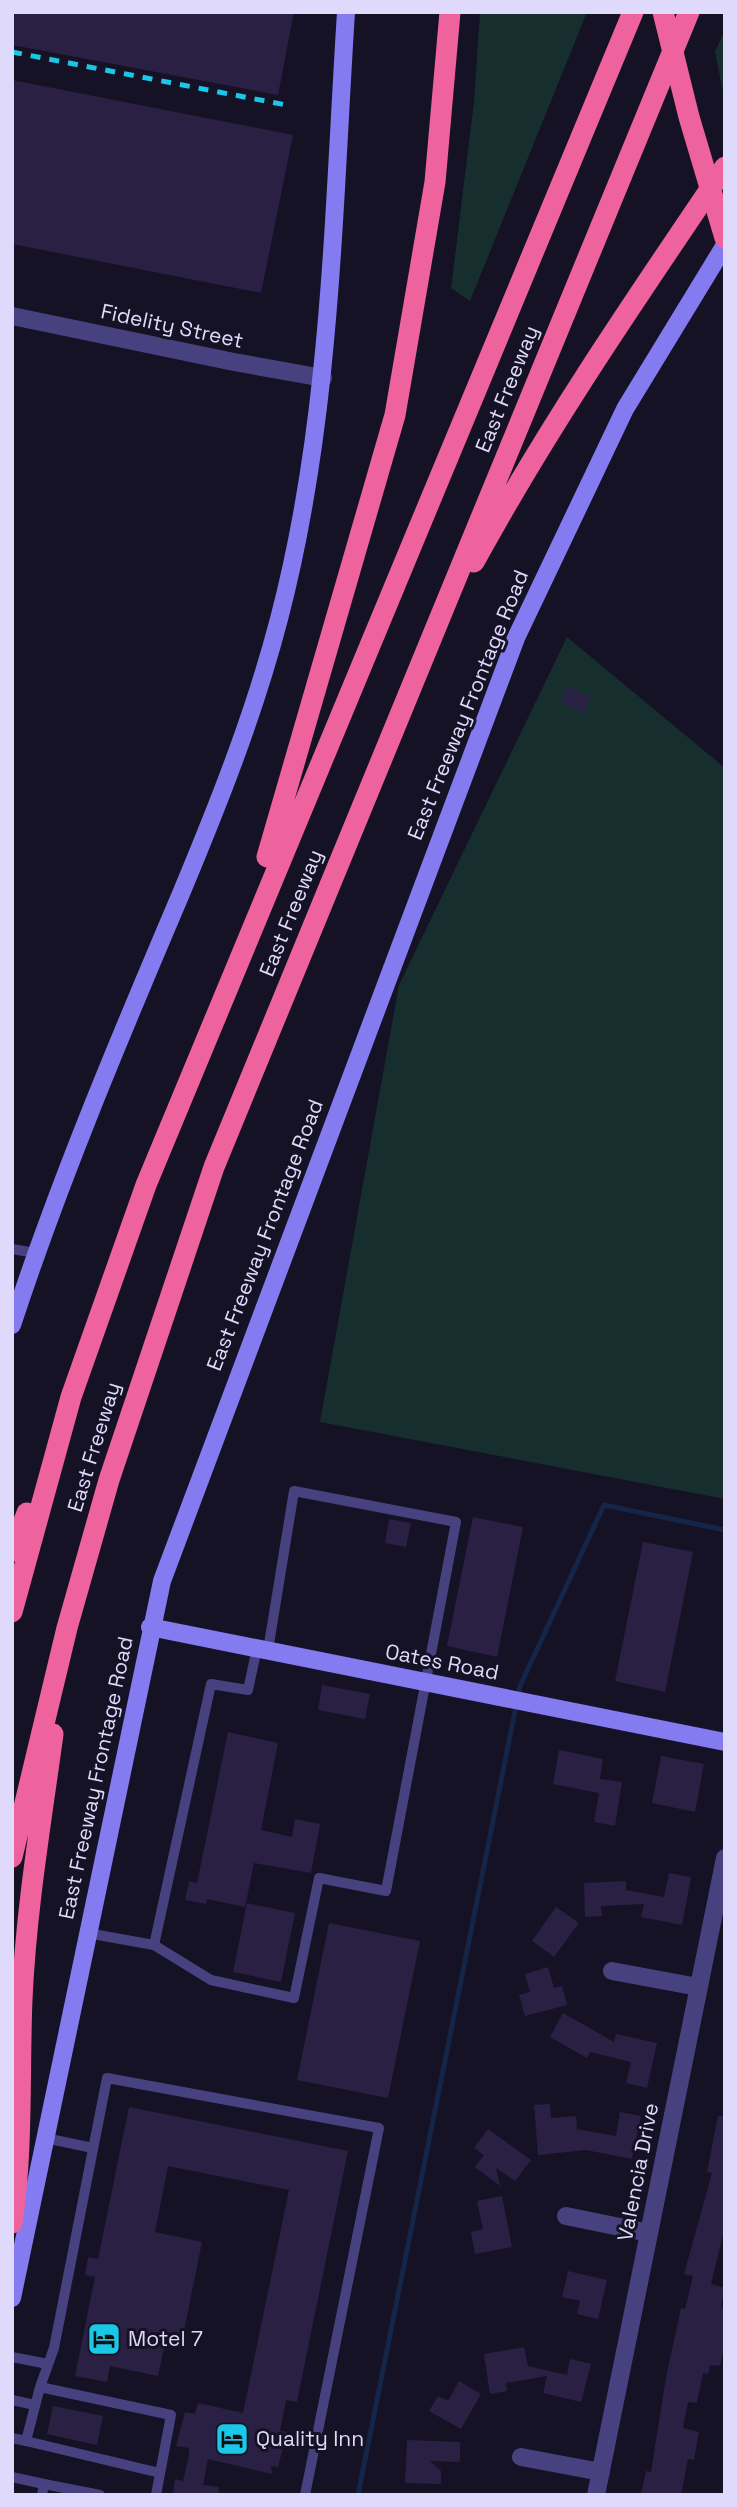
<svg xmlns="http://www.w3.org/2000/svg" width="737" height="2507" viewBox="0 0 737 2507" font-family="'Space Grotesk',sans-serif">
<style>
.green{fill:#162e2e}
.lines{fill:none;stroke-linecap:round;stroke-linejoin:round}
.stream{stroke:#142547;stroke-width:5}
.building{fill:#292044}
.lane{stroke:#47427f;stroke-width:10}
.street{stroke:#47427f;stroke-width:18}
.secondary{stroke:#847bf1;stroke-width:18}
.highway{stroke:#ee629e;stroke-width:21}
.rail{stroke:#1bc7e6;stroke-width:5;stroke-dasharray:10 9;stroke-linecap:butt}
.highway-bridge{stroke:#ee629e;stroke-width:21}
.labels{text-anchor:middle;stroke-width:6;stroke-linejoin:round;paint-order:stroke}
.street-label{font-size:21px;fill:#dfdafb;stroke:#161225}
.poi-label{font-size:21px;fill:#dfdafb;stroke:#161225;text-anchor:start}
</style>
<rect width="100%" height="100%" fill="#161225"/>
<path class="green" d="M 480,12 L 587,12 L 470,301 L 451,288 L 474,103 Z
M 725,30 L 725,103 L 715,51 Z
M 567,637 L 725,768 L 725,1499 L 320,1422 L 399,985 Z"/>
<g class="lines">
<path class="stream" d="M 358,2495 L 520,1686 L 604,1505 L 725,1530"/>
</g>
<path class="building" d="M 12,12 L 294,12 L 278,95 L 12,45 Z
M 12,80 L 293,135 L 261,293 L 12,244 Z
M 567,687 L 590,697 L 584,712 L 561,703 Z
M 473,1517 L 523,1527 L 497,1657 L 447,1646 Z
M 389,1519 L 411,1523 L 406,1547 L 385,1543 Z
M 643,1542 L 693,1552 L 665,1692 L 615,1681 Z
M 322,1685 L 370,1694 L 365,1719 L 318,1710 Z
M 228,1732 L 278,1743 L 261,1830 L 292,1837 L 295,1819 L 320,1824 L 311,1873 L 254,1863 L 245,1907 L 207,1899 L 206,1904 L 185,1900 L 189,1881 L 197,1883 Z
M 559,1750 L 603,1759 L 600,1779 L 622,1782 L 615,1826 L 594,1822 L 599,1793 L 553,1784 Z
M 661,1756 L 704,1764 L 695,1812 L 652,1803 Z
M 669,1873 L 691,1877 L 682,1925 L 641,1917 L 644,1904 L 601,1906 L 602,1916 L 585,1917 L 584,1883 L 626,1881 L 626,1890 L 664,1897 Z
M 247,1903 L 295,1913 L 281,1982 L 233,1972 Z
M 556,1907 L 579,1923 L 554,1957 L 532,1941 Z
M 329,1923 L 420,1941 L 388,2098 L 297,2080 Z
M 548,1967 L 554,1988 L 562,1986 L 567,2005 L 525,2016 L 519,1995 L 530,1992 L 525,1974 Z
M 563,2013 L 614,2042 L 616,2034 L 657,2043 L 647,2088 L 626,2083 L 631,2062 L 590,2052 L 587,2058 L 550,2037 Z
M 550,2104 L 551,2118 L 576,2116 L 577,2129 L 616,2136 L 620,2112 L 641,2116 L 632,2159 L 586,2150 L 538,2155 L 534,2105 Z
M 129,2107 L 348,2151 L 297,2402 L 286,2400 L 280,2431 L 287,2432 L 278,2467 L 271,2466 L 272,2474 L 208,2459 L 203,2485 L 219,2487 L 218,2495 L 173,2495 L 175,2479 L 183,2481 L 189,2455 L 189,2448 L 176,2446 L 185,2412 L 195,2414 L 198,2403 L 243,2413 L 289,2190 L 168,2166 L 155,2232 L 202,2242 L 181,2346 L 165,2343 L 158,2376 L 110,2366 L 107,2382 L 75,2376 L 95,2277 L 85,2275 L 88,2257 L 98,2259 Z
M 718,2116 L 725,2116 L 725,2227 L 711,2284 L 725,2288 L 721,2307 L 725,2308 L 725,2342 L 720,2366 L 710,2365 L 708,2374 L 703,2373 L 697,2403 L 688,2402 L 683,2428 L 699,2432 L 694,2460 L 688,2459 L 681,2495 L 641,2495 L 646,2471 L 651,2472 L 666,2377 L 681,2308 L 685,2309 L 693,2276 L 684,2274 L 712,2173 L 707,2172 Z
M 488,2129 L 531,2160 L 515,2181 L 496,2168 L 500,2186 L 475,2167 L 484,2155 L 474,2148 Z
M 502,2196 L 512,2247 L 475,2254 L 471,2232 L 483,2229 L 477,2201 Z
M 568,2271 L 607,2280 L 598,2319 L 577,2314 L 580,2301 L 562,2297 Z
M 524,2347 L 528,2366 L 567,2375 L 570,2359 L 591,2364 L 581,2402 L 543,2393 L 547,2376 L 506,2383 L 507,2391 L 490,2394 L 484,2354 Z
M 459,2381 L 481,2394 L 461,2429 L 429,2411 L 438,2396 L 448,2401 Z
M 53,2406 L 103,2416 L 97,2445 L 47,2434 Z
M 407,2440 L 460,2442 L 460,2462 L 430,2461 L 441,2471 L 441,2484 L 405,2483 Z"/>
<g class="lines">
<path class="lane" d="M 12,1249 L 36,1253
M 87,1933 L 154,1945 L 211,1684 L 248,1690 L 257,1648
M 154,1945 L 211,1980 L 294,1998 L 319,1878 L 386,1891 L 456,1522 L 294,1491 L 268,1650
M 45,2138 L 93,2148
M 12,2357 L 48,2364
M 40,2387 L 171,2415 L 156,2495
M 12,2400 L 35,2405
M 12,2438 L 26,2441 L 40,2387 L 54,2348 L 107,2078 L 379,2128 L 305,2495
M 26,2441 L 160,2473
M 12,2477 L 44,2484
M 42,2495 L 44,2484 L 100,2495"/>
<path class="street" d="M 12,316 L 234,362 L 323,378
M 612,1971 L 698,1987
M 566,2216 L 649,2233
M 521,2457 L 601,2472
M 596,2495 L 725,1858"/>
<path class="secondary" d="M 12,1325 C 60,1179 120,1037 180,896 C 218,805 254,715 279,619 C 331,421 333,215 346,12
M 150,1627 L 725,1742
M 12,2298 L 162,1581 L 516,638 L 625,409 L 725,245"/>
<path class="highway" d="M 474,562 C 549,425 637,297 725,167
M 267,857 L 395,415 L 435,182 L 450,12
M 12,1551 L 27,1513
M 12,1612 L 71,1397 L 146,1185 L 633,12
M 12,1857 L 67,1628 L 109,1480 L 214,1167 L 689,12
M 12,2223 C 23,2149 19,2074 22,1999 C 26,1910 41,1822 53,1734"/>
<path class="rail" d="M 12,52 L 286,105"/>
<path class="highway-bridge" d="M 663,12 L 689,117 L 725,238"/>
</g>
<defs>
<symbol id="hotel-square" viewBox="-11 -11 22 22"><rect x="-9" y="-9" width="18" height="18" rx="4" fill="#1bc7e6" stroke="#161225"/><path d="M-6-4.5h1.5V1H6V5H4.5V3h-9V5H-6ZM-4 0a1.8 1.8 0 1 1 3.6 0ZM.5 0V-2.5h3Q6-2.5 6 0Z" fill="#111"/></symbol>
</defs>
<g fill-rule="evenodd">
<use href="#hotel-square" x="85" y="2320" width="38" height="38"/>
<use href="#hotel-square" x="213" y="2420" width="38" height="38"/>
</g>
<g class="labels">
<g class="street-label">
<text transform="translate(172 326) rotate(12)" y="7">Fidelity Street</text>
<text transform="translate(507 389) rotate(-68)" y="7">East Freeway</text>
<text transform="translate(468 705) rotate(-68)" y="7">East Freeway Frontage Road</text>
<text transform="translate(291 913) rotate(-68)" y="7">East Freeway</text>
<text transform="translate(265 1235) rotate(-69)" y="7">East Freeway Frontage Road</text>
<text transform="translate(94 1447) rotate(-73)" y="7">East Freeway</text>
<text transform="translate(442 1662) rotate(11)" y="7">Oates Road</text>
<text transform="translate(96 1778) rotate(-78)" y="7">East Freeway Frontage Road</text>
<text transform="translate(638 2172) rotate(-79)" y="7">Valencia Drive</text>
</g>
<g class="poi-label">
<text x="128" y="2346">Motel 7</text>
<text x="256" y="2446">Quality Inn</text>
</g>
</g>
<rect width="737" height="2507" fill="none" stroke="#dfdafb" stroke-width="28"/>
</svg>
